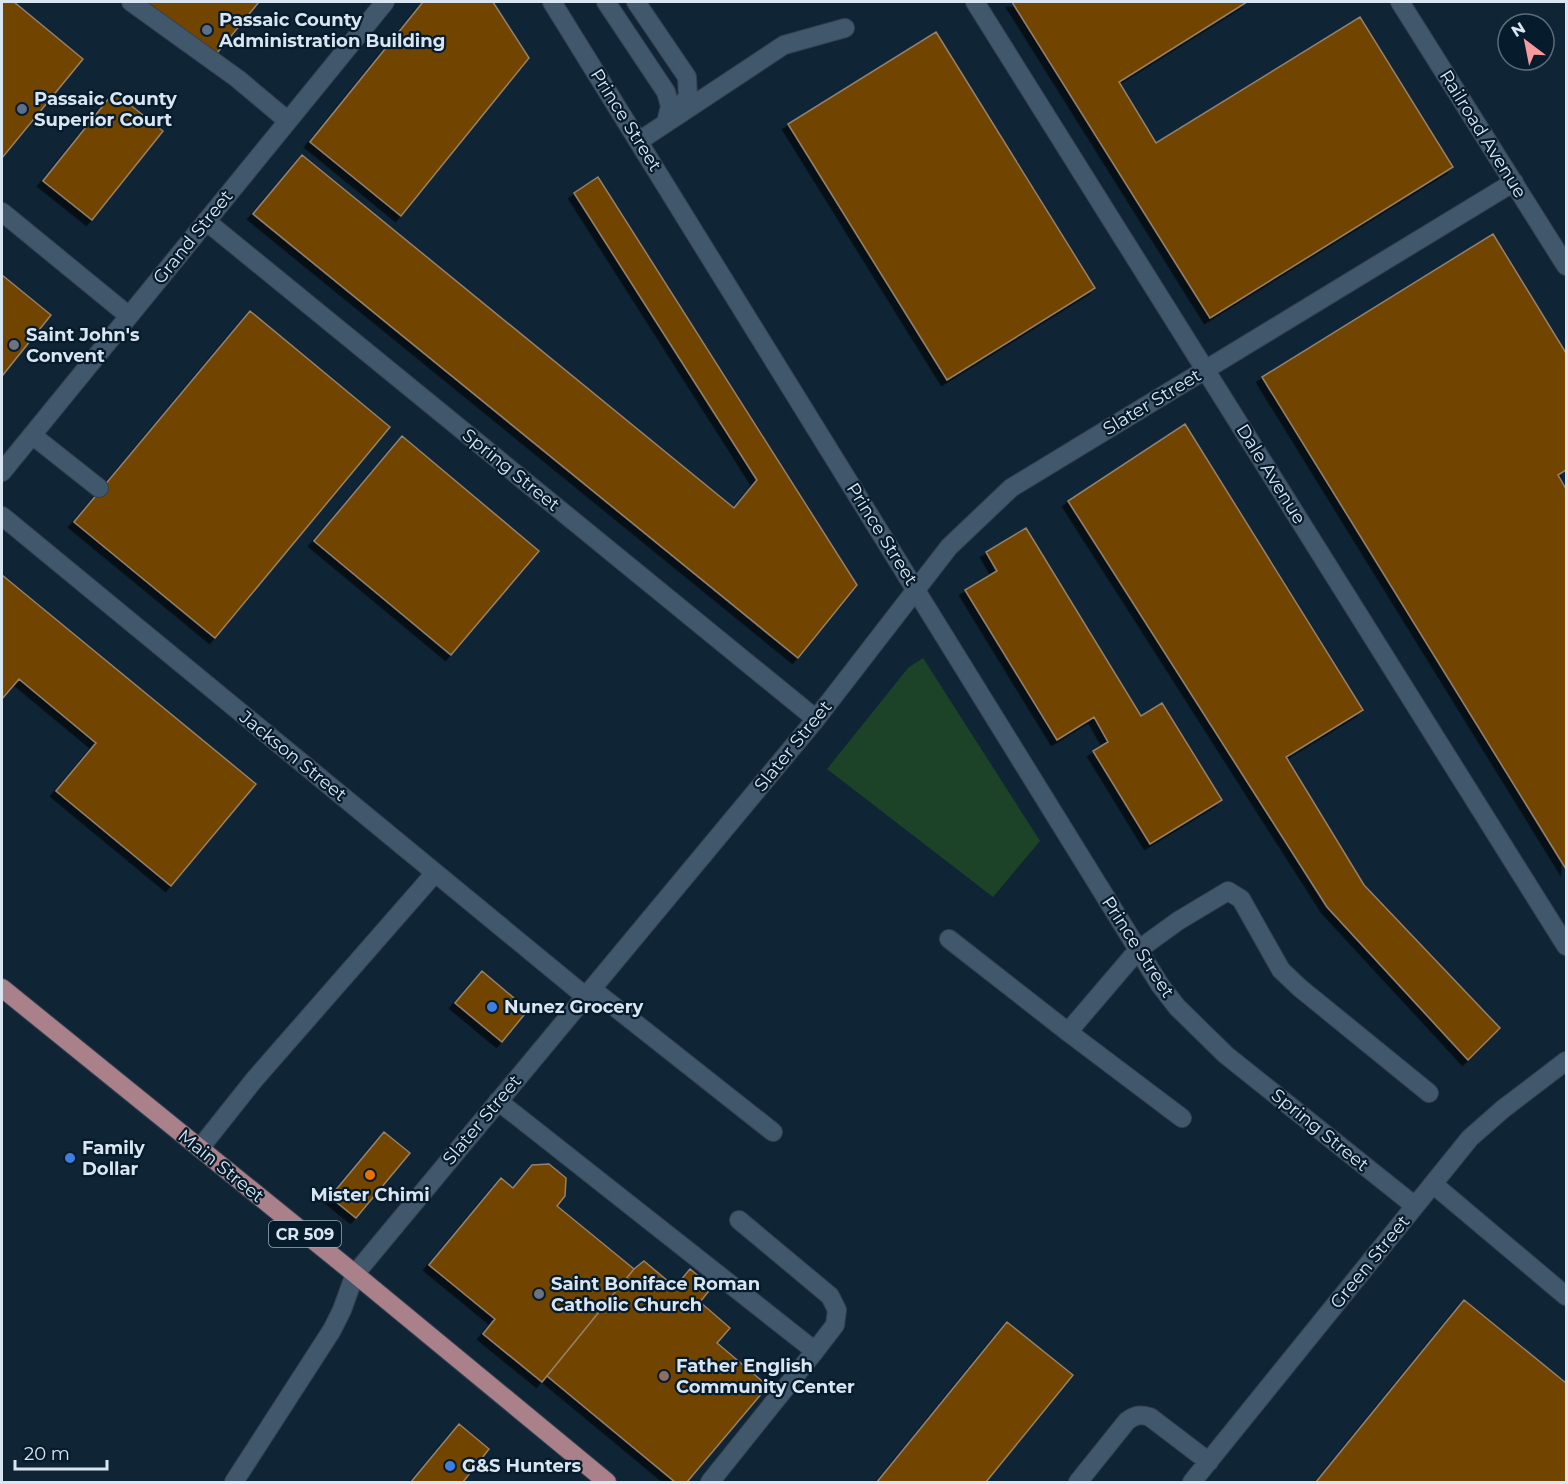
<svg xmlns="http://www.w3.org/2000/svg" width="1568" height="1484" viewBox="0 0 1568 1484" font-family="Montserrat,sans-serif">
<style>
.green{fill:#1c4327}
.building{fill:#714400;stroke:#968069;stroke-width:1.5;filter:url(#shadow)}
.lines{fill:none;stroke-linecap:round;stroke-linejoin:round}
.minor-casing{stroke:#344150;stroke-width:20}
.major-casing{stroke:#344150;stroke-width:20}
.minor{stroke:#41576b;stroke-width:18}
.major{stroke:#aa808a;stroke-width:18}
.service-dot{fill:#5c6f8a;stroke:#061b2c;stroke-width:2}
.worship-dot{fill:#6b7280;stroke:#061b2c;stroke-width:2}
.shop-dot{fill:#3f7fe0;stroke:#061b2c;stroke-width:2}
.food-dot{fill:#e8710a;stroke:#061b2c;stroke-width:2}
.education-dot{fill:#8d6e63;stroke:#061b2c;stroke-width:2}
.labels{text-anchor:middle;stroke-width:4.5;stroke-linejoin:round;paint-order:stroke}
.shield{fill:#061b2c;stroke:#9aa9b7;stroke-width:1.5}
.shield-label{font-size:16px;font-weight:bold;fill:#d9e6f2}
.poi-label{font-size:18px;font-weight:bold;fill:#d9e6f2;stroke:#061b2c;text-anchor:start}
.street-label{font-size:18px;fill:#d9e6f2;stroke:#061b2c}
</style>
<defs>
<filter id="shadow"><feDropShadow dx="-5.5" dy="5.5" stdDeviation="0" flood-color="#0009"/></filter>
</defs>
<rect width="100%" height="100%" fill="#0f2536"/>
<path class="green" d="M 923,658 L 1040,841 L 993,897 L 827,769 L 908,668 Z"/>
<path class="building" d="M 2,2 L 14,2 L 83,59 L 2,158 Z
M 144,2 L 259,2 L 213,58 Z
M 423,2 L 493,2 L 529,58 L 401,216 L 310,142 Z
M 1012,2 L 1247,2 L 1119,82 L 1156,143 L 1360,17 L 1453,167 L 1210,318 Z
M 936,32 L 1095,288 L 947,380 L 788,124 Z
M 114,92 L 163,131 L 92,220 L 43,181 Z
M 302,155 L 734,508 L 757,480 L 574,193 L 598,177 L 857,585 L 798,658 L 253,214 Z
M 1493,234 L 1566,353 L 1566,470 L 1558,475 L 1566,489 L 1566,869 L 1262,377 Z
M 2,275 L 51,315 L 2,376 Z
M 250,311 L 390,427 L 215,638 L 74,522 Z
M 1185,424 L 1363,710 L 1286,757 L 1364,885 L 1500,1028 L 1468,1060 L 1327,907 L 1068,501 Z
M 402,436 L 539,551 L 451,655 L 314,541 Z
M 1026,528 L 1141,716 L 1162,703 L 1222,800 L 1150,844 L 1093,751 L 1108,742 L 1094,717 L 1057,740 L 965,590 L 997,571 L 986,552 Z
M 2,575 L 256,784 L 171,886 L 56,791 L 96,743 L 19,679 L 2,699 Z
M 482,971 L 528,1010 L 502,1042 L 455,1003 Z
M 384,1132 L 410,1153 L 356,1218 L 330,1197 Z
M 549,1164 L 566,1178 L 565,1196 L 557,1206 L 634,1269 L 542,1382 L 483,1334 L 495,1319 L 429,1265 L 501,1178 L 513,1188 L 532,1165 Z
M 644,1261 L 675,1287 L 690,1269 L 712,1287 L 700,1302 L 730,1328 L 717,1343 L 768,1386 L 687,1482 L 675,1482 L 547,1376 L 634,1269 Z
M 1464,1300 L 1566,1383 L 1566,1482 L 1316,1482 Z
M 1007,1322 L 1073,1375 L 986,1482 L 877,1482 Z
M 459,1424 L 489,1449 L 463,1482 L 411,1482 Z"/>
<g class="lines">
<defs>
<path id="minor" d="M 131,2 L 238,79 L 288,121
M 552,2 L 1160,985 L 1177,1007 L 1226,1055 L 1415,1206
M 606,2 L 666,92 L 670,106 L 666,123
M 636,2 L 687,77 L 688,97 L 675,112
M 975,2 L 1566,946
M 1400,2 L 1566,266
M 639,141 L 784,45 L 845,28
M 2,212 L 129,316
M 206,221 L 816,719
M 32,435 L 99,488
M 2,472 L 385,2
M 2,516 L 585,996
M 949,939 L 1068,1032 L 1138,950 L 1178,921 L 1228,891 L 1241,899 L 1281,970 L 1300,988 L 1429,1093
M 592,989 L 773,1132
M 1068,1032 L 1182,1118
M 498,1101 L 815,1351 L 835,1325 L 837,1310 L 830,1296 L 739,1220
M 200,1148 L 254,1080 L 435,873
M 1433,1184 L 1566,1296
M 234,1482 L 332,1330 L 342,1310 L 355,1274 L 816,719 L 949,547 L 1011,488 L 1514,182
M 710,1482 L 815,1351
M 1078,1482 L 1127,1421 C 1135,1415 1140,1414 1150,1417 L 1209,1462
M 1192,1482 L 1470,1138 L 1503,1109 L 1566,1061"/>
<path id="major" d="M 2,988 L 355,1274 L 607,1482"/>
</defs>
<use href="#minor" class="minor-casing"/>
<use href="#major" class="major-casing"/>
<use href="#minor" class="minor"/>
<use href="#major" class="major"/>
</g>
<g class="service-dot">
<circle cx="207" cy="30" r="6"/>
<circle cx="22" cy="109" r="6"/>
</g>
<g class="worship-dot">
<circle cx="14" cy="345" r="6"/>
<circle cx="539" cy="1294" r="6"/>
</g>
<g class="shop-dot">
<circle cx="492" cy="1007" r="6"/>
<circle cx="70" cy="1158" r="6"/>
<circle cx="450" cy="1466" r="6"/>
</g>
<circle class="food-dot" cx="370" cy="1175" r="6"/>
<circle class="education-dot" cx="664" cy="1376" r="6"/>
<g class="labels">
<rect class="shield" x="269" y="1221" width="72" height="26" rx="4.5"/>
<g class="shield-label">
<text x="305" y="1240">CR 509</text>
</g>
<g class="poi-label">
<text x="219" y="26">Passaic County<tspan x="219" dy="21">Administration Building</tspan></text>
<text x="34" y="105">Passaic County<tspan x="34" dy="21">Superior Court</tspan></text>
<text x="26" y="341">Saint John's<tspan x="26" dy="21">Convent</tspan></text>
<text x="504" y="1013">Nunez Grocery</text>
<text x="82" y="1154">Family<tspan x="82" dy="21">Dollar</tspan></text>
<text x="370" y="1201" text-anchor="middle">Mister Chimi</text>
<text x="551" y="1290">Saint Boniface Roman<tspan x="551" dy="21">Catholic Church</tspan></text>
<text x="676" y="1372">Father English<tspan x="676" dy="21">Community Center</tspan></text>
<text x="462" y="1472">G&amp;S Hunters</text>
</g>
<g class="street-label">
<text transform="translate(626 120) rotate(58)" y="6">Prince Street</text>
<text transform="translate(1483 134) rotate(58)" y="6">Railroad Avenue</text>
<text transform="translate(193 237) rotate(-51)" y="6">Grand Street</text>
<text transform="translate(1152 402) rotate(-31)" y="6">Slater Street</text>
<text transform="translate(511 470) rotate(39)" y="6">Spring Street</text>
<text transform="translate(1271 474) rotate(58)" y="6">Dale Avenue</text>
<text transform="translate(882 534) rotate(58)" y="6">Prince Street</text>
<text transform="translate(793 746) rotate(-51)" y="6">Slater Street</text>
<text transform="translate(293 756) rotate(39)" y="6">Jackson Street</text>
<text transform="translate(1138 947) rotate(57)" y="6">Prince Street</text>
<text transform="translate(482 1120) rotate(-50)" y="6">Slater Street</text>
<text transform="translate(1320 1130) rotate(39)" y="6">Spring Street</text>
<text transform="translate(221 1166) rotate(39)" y="6">Main Street</text>
<text transform="translate(1370 1262) rotate(-51)" y="6">Green Street</text>
</g>
</g>
<rect width="1568" height="1484" fill="none" stroke="#d9e6f2" stroke-width="6"/>
<g transform="translate(1526 42) rotate(328)"><circle r="28" fill="#061b2c" stroke="#5a6c7b" stroke-width="1.5"/>
<path d="M0-4.5L10 22L0 15L-10 22Z" fill="#f59b9d"/>
<text y="-9" font-size="16" font-weight="bold" text-anchor="middle" fill="#d9e6f2">N</text>
</g>
<path d="M15 1460v9h92v-9" fill="none" stroke="#d9e6f2" stroke-width="3"/>
<text x="24" y="1460" font-size="18" fill="#d9e6f2" stroke="#061b2c" stroke-width="4.5" paint-order="stroke">20 m</text>
</svg>
